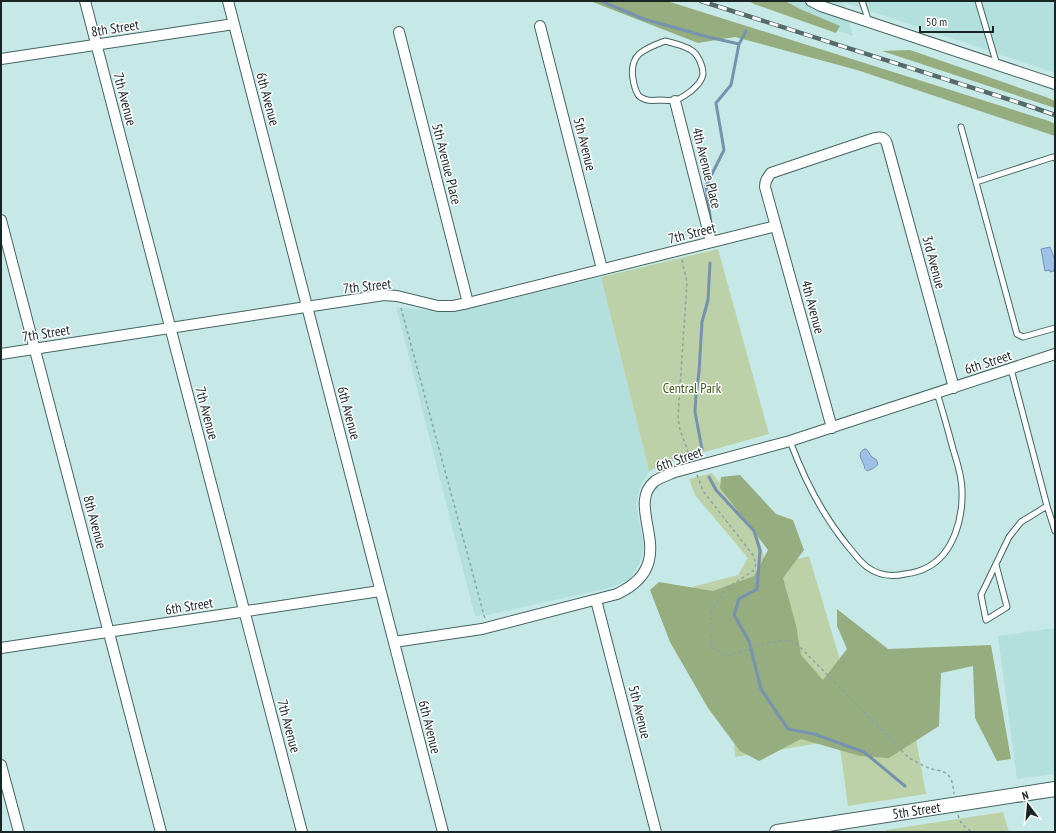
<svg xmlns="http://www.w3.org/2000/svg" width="1056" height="833" viewBox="0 0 1056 833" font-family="'PT Sans Narrow',sans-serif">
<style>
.built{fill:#b3dfdd}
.green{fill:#bdd1a9}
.forest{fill:#96ad7f}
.water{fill:#9fc0e9;stroke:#7692ae}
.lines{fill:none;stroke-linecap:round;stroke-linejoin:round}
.stream{stroke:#7692ae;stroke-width:3}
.lane-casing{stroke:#456462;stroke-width:7}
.street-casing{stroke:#456462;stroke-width:12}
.secondary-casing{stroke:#456462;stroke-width:16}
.path{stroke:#89a4a2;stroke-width:1.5;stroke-dasharray:3 3;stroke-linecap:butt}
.lane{stroke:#fff;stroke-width:5}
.street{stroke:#fff;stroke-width:10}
.secondary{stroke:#fff;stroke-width:14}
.rail-casing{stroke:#556a69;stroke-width:4.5}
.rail{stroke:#fff;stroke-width:3;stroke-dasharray:9;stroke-linecap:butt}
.labels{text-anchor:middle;stroke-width:3;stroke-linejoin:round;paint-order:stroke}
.street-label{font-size:14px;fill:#182524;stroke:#fff}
.park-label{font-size:14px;fill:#415c19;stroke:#fff}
</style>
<rect width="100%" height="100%" fill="#c6e9e7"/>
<path class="built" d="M 753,1 L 1055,1 L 1055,73 L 843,2 L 853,36 Z
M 601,277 L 649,471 L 640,487 L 636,503 L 644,547 L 639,564 L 630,579 L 612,587 L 488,615 L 475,616 L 396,307 L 425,310 L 454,311 Z
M 1055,628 L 1055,774 L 1017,779 L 998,636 Z"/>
<path class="green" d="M 718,249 L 769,434 L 672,461 L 649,471 L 601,277 Z
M 712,473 L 756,529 L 767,567 L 809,556 L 840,660 L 900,651 L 926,794 L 848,806 L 839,740 L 735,757 L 733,732 L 692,587 L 738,575 L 748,558 L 695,495 L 689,479 Z
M 1003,812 L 1009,832 L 886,832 L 886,830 Z"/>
<path class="forest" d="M 590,1 L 667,1 L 1049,121 L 1055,124 L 1055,136 L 857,70 L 735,37 L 698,43 Z
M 749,1 L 785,1 L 800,9 L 840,26 L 836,33 L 754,4 Z
M 910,50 L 1046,97 L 1055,101 L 1055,108 L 882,51 Z
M 740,475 L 776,514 L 793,520 L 804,550 L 783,578 L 796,625 L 801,655 L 823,680 L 847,649 L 837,626 L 837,609 L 888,649 L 991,645 L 1011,759 L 997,761 L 975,718 L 973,666 L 941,673 L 939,726 L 889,758 L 860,756 L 801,739 L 759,761 L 740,751 L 708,708 L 670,642 L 650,590 L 659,582 L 713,591 L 754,576 L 768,550 L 720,488 L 721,477 Z"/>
<path class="water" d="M 1050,247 L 1055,260 L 1054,271 L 1050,272 L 1050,270 L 1045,271 L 1041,249 Z
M 864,449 L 866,449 C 869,451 869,454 872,457 C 874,459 876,458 877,461 C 880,467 871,469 867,471 C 862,466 866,471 864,465 C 861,458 857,454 864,449 Z"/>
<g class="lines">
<path class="stream" d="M 601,1 L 644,19 L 708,37 L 739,44
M 711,223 L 706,186 L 724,150 L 716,103 L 731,85 L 739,44 L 746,31
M 702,449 L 695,412 L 696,395 L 699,372 L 702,322 L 708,300 L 710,263
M 709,477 L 716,490 L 754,531 L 760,550 L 757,589 L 739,599 L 734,615 L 749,641 L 761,689 L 788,729 L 814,734 L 864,752 L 905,786"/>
<defs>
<path id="lane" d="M 862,1 L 869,22
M 978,1 L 997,65
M 665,41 C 673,43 683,45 691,50 C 698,54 703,66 703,74 C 702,81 696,87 691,91 C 687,94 679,100 675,100 C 671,101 664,100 659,100 C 652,101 645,101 639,96 C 635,91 634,85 633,79 C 629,54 644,49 665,41 Z
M 961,127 L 1017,334 L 1023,337 L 1055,328
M 976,182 L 1053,157 L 1055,158
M 1011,369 L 1047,506 L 1055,531
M 790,441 C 804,479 821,513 847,545 C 853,552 859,561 867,567 C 878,575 892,577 905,574 C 913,573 921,571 928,567 C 954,553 963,518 962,490 C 962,476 957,462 953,449 C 948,430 943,412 937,393
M 996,565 L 1007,607 L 986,620 L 981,595 L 1009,537 L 1021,522 L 1047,506"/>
<path id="street" d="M 85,1 L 302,832
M 228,1 L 443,832
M 811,1 L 821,6 L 1055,84
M 540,26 L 602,269
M 399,32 L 468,303
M 1,59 L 234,24
M 675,101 L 711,242
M 1,220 L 161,832
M 1,354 L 384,295 L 397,296 L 438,306 L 453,306 L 468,303 L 776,226
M 832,428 L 765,187 C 765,181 767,178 771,173 L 875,138 C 881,137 885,137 887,144 L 954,388
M 596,600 L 656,832
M 394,642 L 482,629 L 617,594 C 685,562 622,508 655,481 C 661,477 668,475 675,472 L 790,441 L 1055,354
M 1,648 L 380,591
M 1,765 L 19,832"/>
<g id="secondary">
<path id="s1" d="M 777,832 L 1055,789"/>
</g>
</defs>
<use href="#lane" class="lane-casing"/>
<use href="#street" class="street-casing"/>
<use href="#secondary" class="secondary-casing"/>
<path class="path" d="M 682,260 L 687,282 L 678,417 L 680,430 L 690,457
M 401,308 L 485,619
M 697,475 L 703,491 L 753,555 L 756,564 L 753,571 L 727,588 L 712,610 L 710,629 L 712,647 L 726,656 L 770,642 L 790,640 L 800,647 L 909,758 C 917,762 924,767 932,769 C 935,770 938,770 941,771 C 952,774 953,784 954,794
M 958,815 C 961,825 964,827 973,832"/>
<use href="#lane" class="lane"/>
<use href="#street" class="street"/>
<use href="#secondary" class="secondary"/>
<defs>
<path id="rail" d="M 701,1 L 1023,104 L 1055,115"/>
</defs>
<use href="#rail" class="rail-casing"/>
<use href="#rail" class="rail"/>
</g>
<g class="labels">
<g class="street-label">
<text transform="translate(115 28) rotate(-9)" y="5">8th Street</text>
<text transform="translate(125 99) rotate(75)" y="5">7th Avenue</text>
<text transform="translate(268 99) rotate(75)" y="5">6th Avenue</text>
<text transform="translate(585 144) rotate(76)" y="5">5th Avenue</text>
<text transform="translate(447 164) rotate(76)" y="5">5th Avenue Place</text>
<text transform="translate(707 168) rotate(76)" y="5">4th Avenue Place</text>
<text transform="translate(692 233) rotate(-14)" y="5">7th Street</text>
<text transform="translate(934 262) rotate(75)" y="5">3rd Avenue</text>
<text transform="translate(367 286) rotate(-6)" y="5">7th Street</text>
<text transform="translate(813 307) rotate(75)" y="5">4th Avenue</text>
<text transform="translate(46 333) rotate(-9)" y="5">7th Street</text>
<text transform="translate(988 362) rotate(-18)" y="5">6th Street</text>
<text transform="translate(207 413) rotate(75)" y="5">7th Avenue</text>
<text transform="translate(349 413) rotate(75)" y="5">6th Avenue</text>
<text transform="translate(679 459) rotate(-19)" y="5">6th Street</text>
<text transform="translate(95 522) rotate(75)" y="5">8th Avenue</text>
<text transform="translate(189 606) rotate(-9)" y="5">6th Street</text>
<text transform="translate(640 712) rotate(76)" y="5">5th Avenue</text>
<text transform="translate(289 726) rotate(75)" y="5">7th Avenue</text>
<text transform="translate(430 727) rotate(76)" y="5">6th Avenue</text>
<text dy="5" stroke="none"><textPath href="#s1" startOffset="141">5th Street</textPath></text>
</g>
<g class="park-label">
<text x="692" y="393">Central Park</text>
</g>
</g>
<rect width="1056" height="833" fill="none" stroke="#182524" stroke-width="4"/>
<g transform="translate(1028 805) rotate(344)" stroke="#ffffff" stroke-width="3" paint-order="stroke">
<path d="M0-3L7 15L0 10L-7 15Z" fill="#182524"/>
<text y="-6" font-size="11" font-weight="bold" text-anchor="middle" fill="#182524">N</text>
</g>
<path d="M920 26v6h73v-6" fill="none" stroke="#182524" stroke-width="2"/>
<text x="926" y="26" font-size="12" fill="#182524" stroke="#ffffff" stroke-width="3" paint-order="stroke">50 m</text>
</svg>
